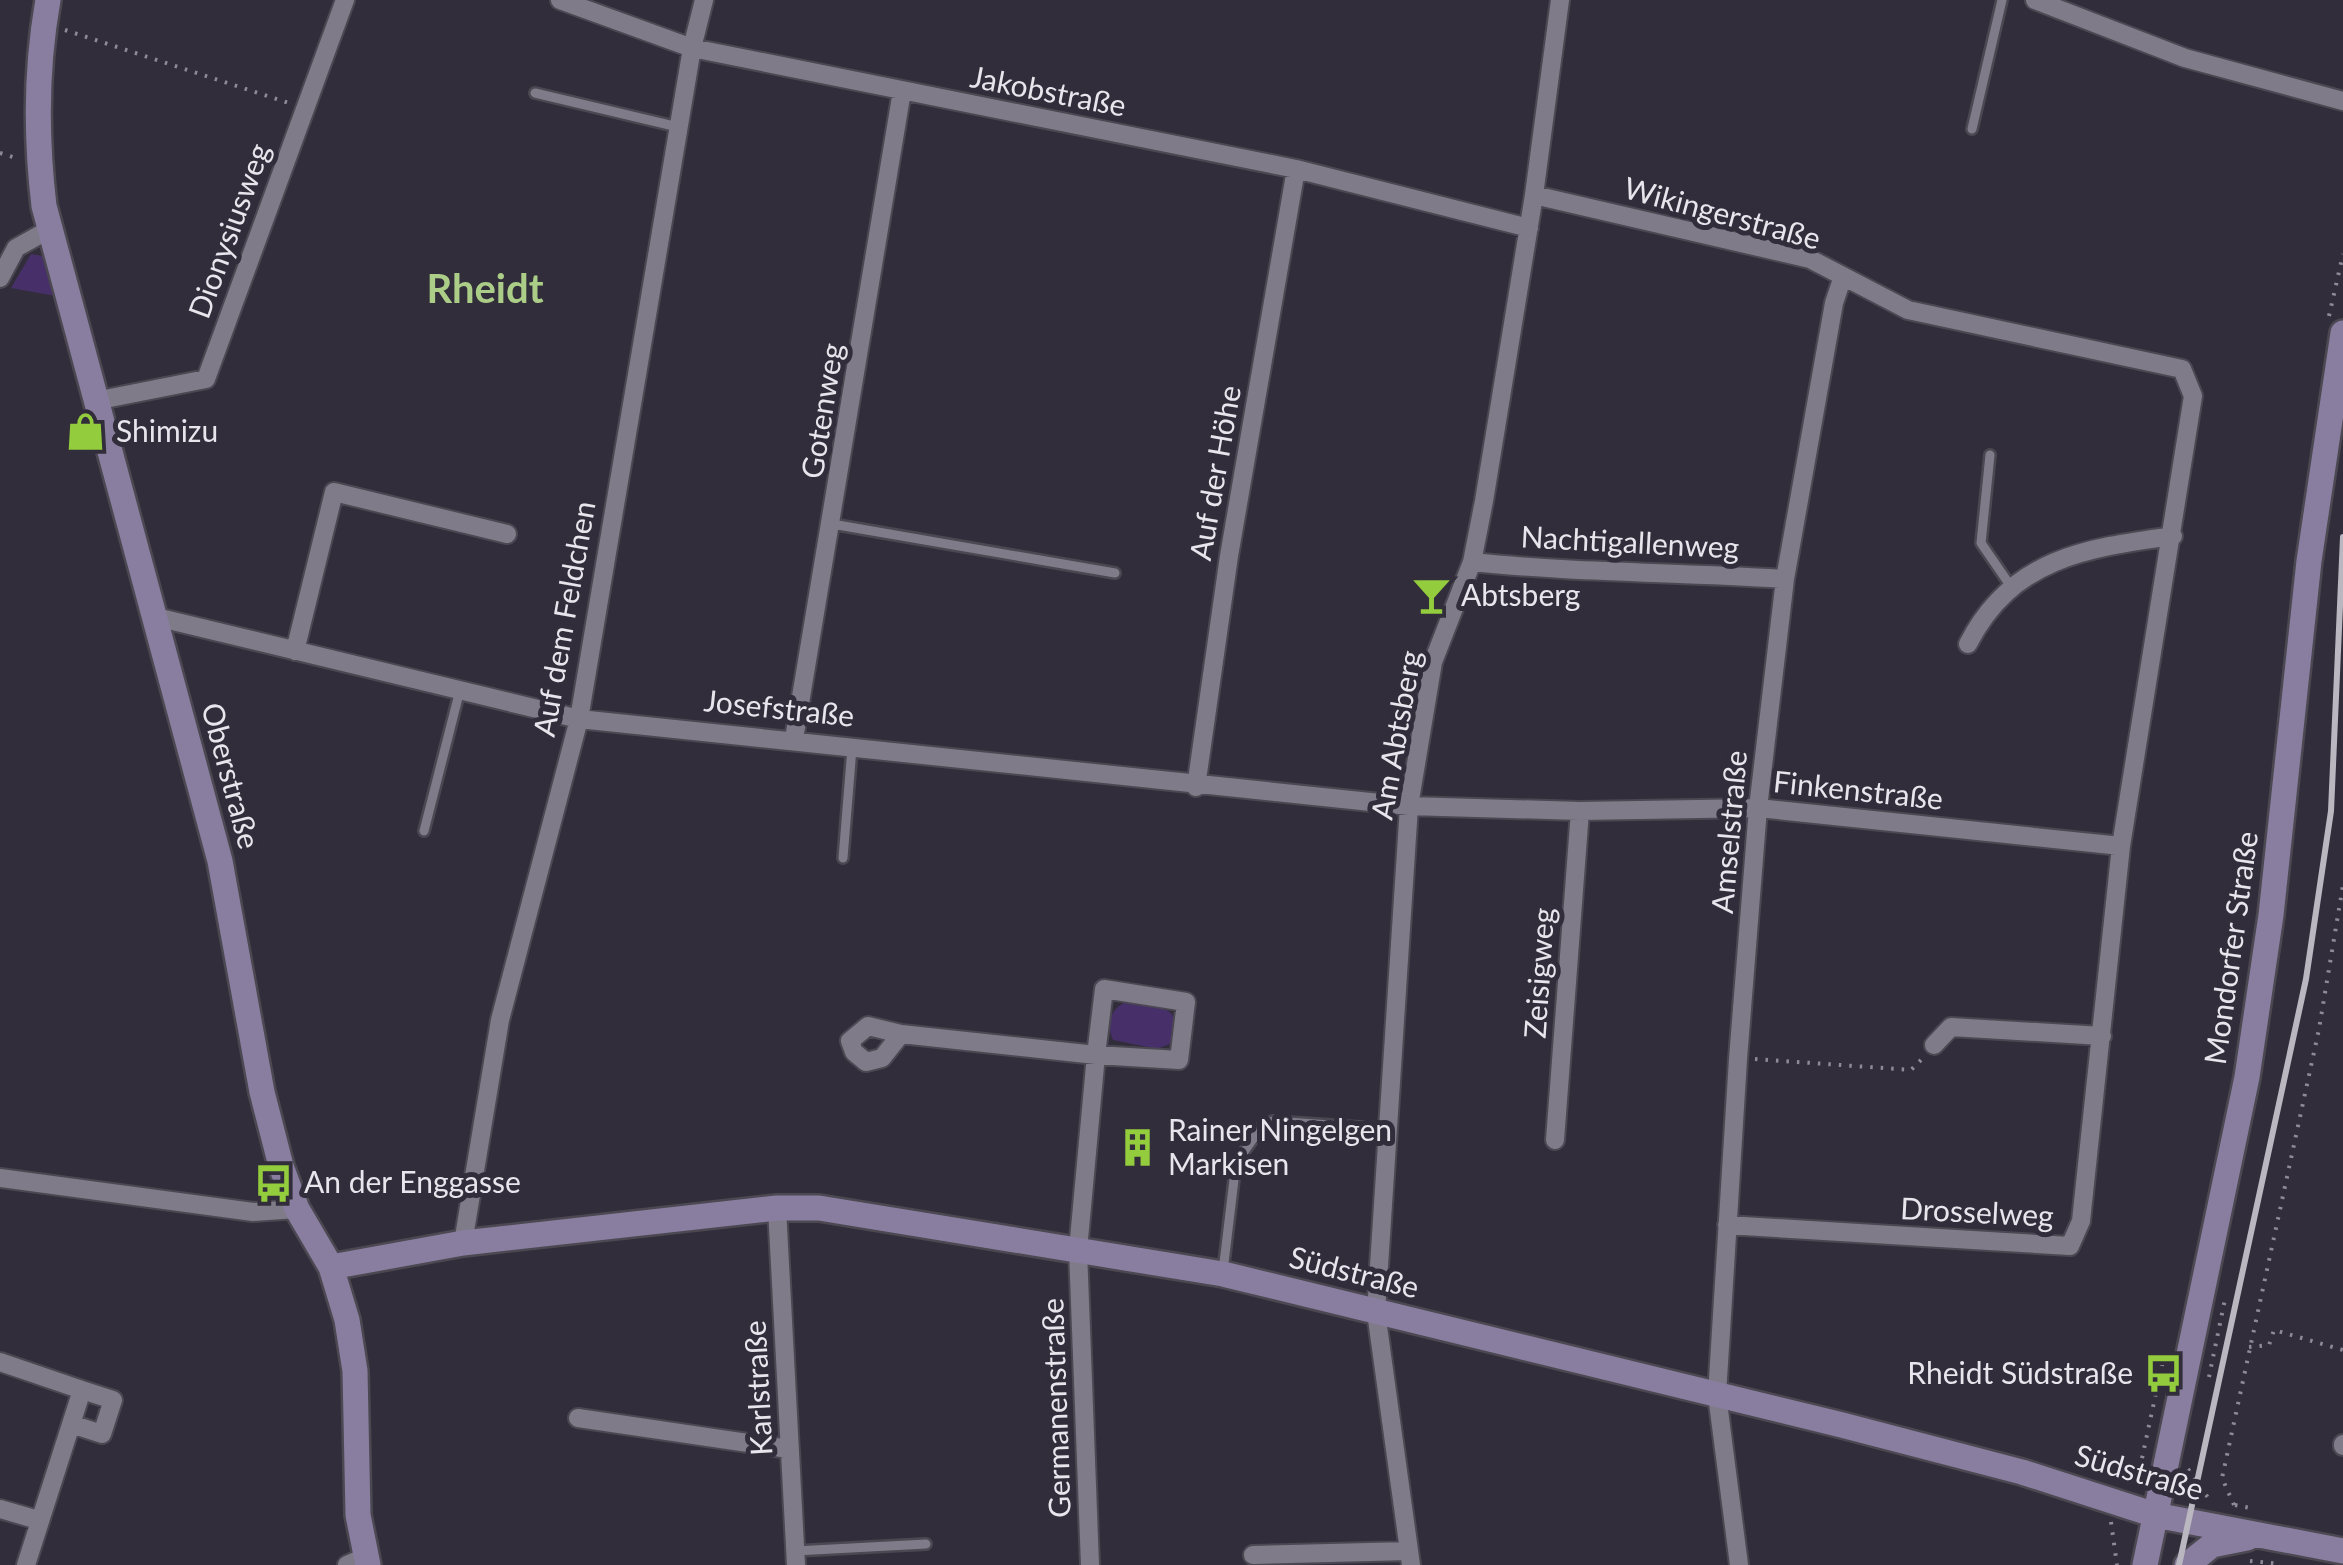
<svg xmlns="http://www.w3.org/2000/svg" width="2343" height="1565" viewBox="0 0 2343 1565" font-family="Lato,sans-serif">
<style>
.green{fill:#47306a}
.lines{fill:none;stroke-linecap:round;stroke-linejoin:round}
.lane-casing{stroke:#4b4852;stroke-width:14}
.street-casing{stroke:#4b4852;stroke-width:22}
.secondary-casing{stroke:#4b4852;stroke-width:30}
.path{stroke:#8f8b96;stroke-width:4;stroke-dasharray:2.5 8;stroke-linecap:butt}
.lane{stroke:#7f7b89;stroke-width:9}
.street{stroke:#7f7b89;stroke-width:18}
.secondary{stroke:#897e9f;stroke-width:25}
.rail{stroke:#bab7c0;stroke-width:6}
.labels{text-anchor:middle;stroke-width:10;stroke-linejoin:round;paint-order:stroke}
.street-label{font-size:30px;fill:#e8e5ed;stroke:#322d3a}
.poi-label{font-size:30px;fill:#e8e5ed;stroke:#322d3a;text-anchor:start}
.district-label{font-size:40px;font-weight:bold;fill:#accd87;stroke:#322d3a}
</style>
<rect width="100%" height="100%" fill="#322d3a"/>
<path class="green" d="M 31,254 L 43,256 L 56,296 L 11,288 Z
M 1127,1002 C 1155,1004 1187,1006 1172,1043 L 1157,1049 L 1113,1040 C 1106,1024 1110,1008 1127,1002 Z"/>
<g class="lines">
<defs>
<path id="lane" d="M 535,93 L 678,127
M 1972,129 L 2002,0
M 1990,455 L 1981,543 L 2012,588
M 832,524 L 1115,573
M 424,831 L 460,690
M 843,858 L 852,748
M 1223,1271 L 1236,1163 L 1263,1125 L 1273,1121 L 1388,1129
M 795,1551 L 926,1544"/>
<path id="street" d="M 560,0 L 692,48 L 1296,169 L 1529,228
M 2035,0 L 2185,58 L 2343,101
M 1534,195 L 1810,259 L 1908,310 L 2182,369 L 2193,396 L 2121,846 L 2081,1221 L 2070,1246 L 1727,1225
M 0,278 L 16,248 L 50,229
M 100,400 L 206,379 L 345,0
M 1472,562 C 1576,573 1680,572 1785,579
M 152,616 L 579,719 L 1409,806 L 1580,811 L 1758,808 L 2121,846
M 1968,644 C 2012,558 2086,548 2173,536
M 295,651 L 334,492 L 507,534
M 794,739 L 902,91
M 1196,787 L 1229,556 L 1296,169
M 1104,989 L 1186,1002 L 1179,1060 L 1096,1055 Z
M 901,1034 L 882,1058 L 866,1062 L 854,1052 L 850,1041 L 868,1026 L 901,1034 L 1096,1055 L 1078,1250 L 1090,1565
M 1934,1045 L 1951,1027 L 2102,1036
M 1555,1140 L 1580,811
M 0,1178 L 253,1212 L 297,1209
M 777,1208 L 796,1565
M 463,1243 L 500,1020 L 579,719 L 692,48 L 704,0
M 0,1362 L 82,1390 L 26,1565
M 578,1418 L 789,1449
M 71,1424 L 102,1434 L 113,1400 L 82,1390
M 2343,1446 L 2343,1444
M 0,1509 L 38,1520
M 1253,1555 L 1409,1551
M 347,1565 L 365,1557
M 1411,1565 L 1376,1312 L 1409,806 L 1433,662 L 1472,562 L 1484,501 L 1534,195 L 1560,0
M 1739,1565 L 1717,1395 L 1738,1059 L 1758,808 L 1785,579 L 1834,303 L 1842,279"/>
<path id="secondary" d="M 48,0 C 36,67 36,139 44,206 L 220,861 L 262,1092 L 281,1166 L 297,1209 L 331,1267 L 347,1320 L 355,1371 L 358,1515 L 368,1565
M 331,1267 L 463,1243 L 777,1208 L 819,1208 L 1223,1274 L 1842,1425 L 2022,1472 L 2155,1515 L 2343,1551
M 2145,1565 L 2247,1077 L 2271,915 L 2309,561 L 2343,333
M 2187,1565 L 2212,1545 L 2247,1538"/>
</defs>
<use href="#lane" class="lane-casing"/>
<use href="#street" class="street-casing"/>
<use href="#secondary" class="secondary-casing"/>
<path class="path" d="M 65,30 L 289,103
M 0,153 L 19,159
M 2329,316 L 2343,254
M 1755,1059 L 1911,1070 L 1921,1060
M 2249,1347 L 2269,1345 L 2274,1330 L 2343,1350
M 2209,1377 L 2225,1299
M 2188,1469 L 2211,1502
M 2123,1480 L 2125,1472 L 2141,1463 L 2165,1351
M 2234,1505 L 2222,1478 L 2319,1029 L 2343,885
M 2235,1505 L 2255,1509
M 2111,1522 L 2117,1565
M 2250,1561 L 2280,1564"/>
<use href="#lane" class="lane"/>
<use href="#street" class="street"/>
<use href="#secondary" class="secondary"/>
<path class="rail" d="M 2179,1565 L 2306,979 L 2331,811 L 2343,537"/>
</g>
<defs>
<symbol id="shop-bare" viewBox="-9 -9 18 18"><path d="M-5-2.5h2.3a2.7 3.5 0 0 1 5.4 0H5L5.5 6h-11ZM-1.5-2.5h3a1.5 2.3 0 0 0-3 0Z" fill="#93cc3d" stroke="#322d3a" stroke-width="2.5" paint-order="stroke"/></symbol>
<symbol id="bar-bare" viewBox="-9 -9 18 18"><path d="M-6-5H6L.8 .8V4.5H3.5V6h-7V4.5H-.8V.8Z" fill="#93cc3d" stroke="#322d3a" stroke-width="2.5" paint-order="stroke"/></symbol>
<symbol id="building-bare" viewBox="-9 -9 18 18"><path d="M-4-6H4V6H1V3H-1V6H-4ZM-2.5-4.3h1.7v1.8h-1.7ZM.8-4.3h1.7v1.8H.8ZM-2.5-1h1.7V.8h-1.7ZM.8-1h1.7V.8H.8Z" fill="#93cc3d" stroke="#322d3a" stroke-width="2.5" paint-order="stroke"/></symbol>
<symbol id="bus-bare" viewBox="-9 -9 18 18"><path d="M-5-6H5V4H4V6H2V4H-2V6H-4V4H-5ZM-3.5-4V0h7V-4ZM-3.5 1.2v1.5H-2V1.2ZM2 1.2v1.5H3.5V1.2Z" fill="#93cc3d" stroke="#322d3a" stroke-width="2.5" paint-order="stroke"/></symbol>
</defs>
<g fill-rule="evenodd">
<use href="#shop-bare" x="58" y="404" width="55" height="55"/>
<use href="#bar-bare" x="1404" y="568" width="55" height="55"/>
<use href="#building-bare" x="1110" y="1120" width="55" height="55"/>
<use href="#bus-bare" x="246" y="1156" width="55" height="55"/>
<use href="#bus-bare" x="2136" y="1346" width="55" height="55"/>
</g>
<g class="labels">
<g class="street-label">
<text transform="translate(1048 92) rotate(11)" y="10">Jakobstraße</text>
<text transform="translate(1722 214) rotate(15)" y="10">Wikingerstraße</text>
<text transform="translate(230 231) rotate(-70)" y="10">Dionysiusweg</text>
<text transform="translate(823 411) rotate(-81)" y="10">Gotenweg</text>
<text transform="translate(1216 473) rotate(-80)" y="10">Auf der Höhe</text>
<text transform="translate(1630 543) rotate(3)" y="10">Nachtigallenweg</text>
<text transform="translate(565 619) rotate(-80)" y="10">Auf dem Feldchen</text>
<text transform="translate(779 709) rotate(6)" y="10">Josefstraße</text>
<text transform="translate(1397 735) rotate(-80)" y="10">Am Abtsberg</text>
<text transform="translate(230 776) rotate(75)" y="10">Oberstraße</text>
<text transform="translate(1858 791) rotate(6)" y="10">Finkenstraße</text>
<text transform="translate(1730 832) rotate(-85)" y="10">Amselstraße</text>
<text transform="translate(2232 948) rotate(-82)" y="10">Mondorfer Straße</text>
<text transform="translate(1540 973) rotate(-86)" y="10">Zeisigweg</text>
<text transform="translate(1977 1213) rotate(3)" y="10">Drosselweg</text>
<text transform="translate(1354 1273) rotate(14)" y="10">Südstraße</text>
<text transform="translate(759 1388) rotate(-93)" y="10">Karlstraße</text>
<text transform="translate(1057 1408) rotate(-92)" y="10">Germanenstraße</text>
<text transform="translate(2139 1473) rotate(16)" y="10">Südstraße</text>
</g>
<g class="poi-label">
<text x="116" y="442">Shimizu</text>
<text x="1461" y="606">Abtsberg</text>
<text x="1168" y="1141">Rainer Ningelgen<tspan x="1168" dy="34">Markisen</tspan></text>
<text x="304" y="1193">An der Enggasse</text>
<text x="2133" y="1384" text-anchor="end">Rheidt Südstraße</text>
</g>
<g class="district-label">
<text x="485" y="303">Rheidt</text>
</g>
</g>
</svg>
